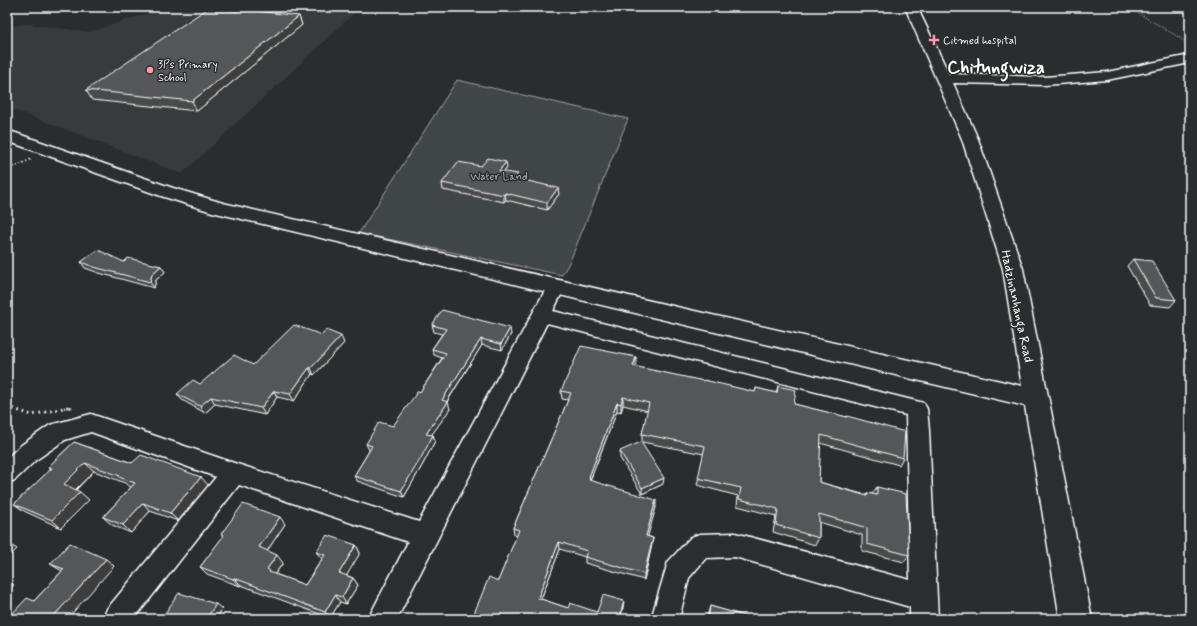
<svg xmlns="http://www.w3.org/2000/svg" width="1197" height="626" viewBox="0 0 1197 626" font-family="Mynerve,sans-serif">
<style>
.built{fill:#373a3b}
.green{fill:#414445;stroke:#a0a2a2}
.lines{fill:none;stroke-linecap:round;stroke-linejoin:round}
.minor-casing{stroke:#fff;stroke-width:3}
.tertiary-casing{stroke:#fff;stroke-width:3}
.path-far3{stroke:#fff;stroke-width:1.5;stroke-dasharray:0.5 2;stroke-linecap:butt}
.path-far2{stroke:#fff;stroke-width:2;stroke-dasharray:1 2.5;stroke-linecap:butt}
.path-far1{stroke:#fff;stroke-width:2.5;stroke-dasharray:1 3;stroke-linecap:butt}
.path{stroke:#fff;stroke-width:3;stroke-dasharray:1.5 4;stroke-linecap:butt}
.minor{fill:#2a2d2e;fill-rule:evenodd}
.tertiary{fill:#2a2d2e;fill-rule:evenodd}
.wall{fill:#494b4c;stroke:#fff}
.shaded-wall{fill:#3c3d3e;stroke:#fff}
.building{fill:#555758;stroke:#fff}
.poi-dot{fill:#ff9aa2;stroke:#2a2d2e;stroke-width:1.5}
.labels{text-anchor:middle;stroke-width:3;stroke-linejoin:round;paint-order:stroke}
.far-poi-label{font-size:11px;fill:#fff;stroke:#2a2d2e;text-anchor:start}
.far-park-label{font-size:11px;fill:#b3b4b5;stroke:#2a2d2e}
.street-label{font-size:13px;fill:#fff;stroke:#2a2d2e}
.far-town-label{font-size:18px;font-weight:bold;fill:#fff;stroke:#2a2d2e}
</style>
<rect width="100%" height="100%" fill="#2a2d2e"/>
<filter id="ink" filterUnits="userSpaceOnUse"><feTurbulence type="fractalNoise" baseFrequency=".025" numOctaves="2"/><feDisplacementMap in="SourceGraphic" scale="8" xChannelSelector="R" yChannelSelector="G"/><feConvolveMatrix kernelMatrix="1 2 1 2 8 2 1 2 1" color-interpolation-filters="sRGB"/></filter>
<g filter="url(#ink)">
<path class="built" d="M 167,7 L 361,7 L 182,174 L 7,107 L 7,26 L 29,24 L 89,32 Z"/>
<path class="green" d="M 457,80 L 628,119 L 570,261 L 562,275 L 359,233 Z"/>
<g class="lines">
<defs>
<path id="minor" d="M 556,281 L 562,283 L 565,287 L 553,311 L 924,403 L 927,409 L 929,431 L 938,619 L 910,619 L 910,607 L 735,557 L 706,558 L 689,578 L 679,619 L 651,619 L 668,562 L 691,537 L 700,534 L 735,533 L 910,580 L 906,415 L 547,323 L 397,619 L 368,619 L 408,542 L 239,485 L 134,619 L 103,619 L 107,609 L 216,477 L 91,432 L 65,440 L 36,460 L 15,480 L 7,483 L 7,458 L 20,446 L 50,425 L 91,414 L 234,463 L 419,522 L 547,287 L 550,283 Z"/>
<path id="tertiary" d="M 905,7 L 917,7 L 949,74 L 1045,77 L 1107,72 L 1190,55 L 1190,63 L 1107,80 L 1045,85 L 953,83 L 978,139 L 1023,269 L 1092,619 L 1060,619 L 1025,406 L 212,212 L 161,196 L 7,141 L 7,130 L 173,188 L 223,203 L 1022,386 L 1003,269 L 962,139 Z"/>
</defs>
<use href="#minor" class="minor-casing"/>
<use href="#tertiary" class="tertiary-casing"/>
<path class="path-far3" d="M 1128,7 L 1190,44"/>
<path class="path-far2" d="M 7,170 L 32,159"/>
<path class="path-far1" d="M 7,407 L 11,408
M 64,408 L 70,407 L 72,408"/>
<path class="path" d="M 8,407 L 32,415 L 68,407
M 70,407 L 74,410"/>
<use href="#minor" class="minor"/>
<use href="#tertiary" class="tertiary"/>
</g>
<path class="wall" d="M 299,16 L 302,25 L 197,111 L 92,100 L 86,90 Z
M 481,166 L 507,168 L 504,172 L 518,178 L 559,194 L 547,210 L 506,200 L 504,202 L 443,190 L 442,183 Z
M 1133,259 L 1176,300 L 1170,307 L 1150,305 L 1127,266 Z
M 81,262 L 124,262 L 161,266 L 165,272 L 156,280 L 154,288 L 99,273 L 85,268 Z
M 432,325 L 511,334 L 502,350 L 482,345 L 447,402 L 450,409 L 431,435 L 433,435 L 435,441 L 423,464 L 404,497 L 357,481 L 354,476 L 369,451 L 369,450 L 366,444 L 393,426 L 420,392 L 442,358 L 434,355 L 432,349 L 442,334 L 434,332 Z
M 322,335 L 344,343 L 314,375 L 312,374 L 294,401 L 277,397 L 265,415 L 215,404 L 205,413 L 182,400 L 177,394 L 200,384 L 253,365 Z
M 636,365 L 635,367 L 755,392 L 756,388 L 776,393 L 778,386 L 794,404 L 846,417 L 847,416 L 903,458 L 899,465 L 820,443 L 819,482 L 866,495 L 867,493 L 872,494 L 877,487 L 909,555 L 904,562 L 862,551 L 862,535 L 819,522 L 819,538 L 815,545 L 773,532 L 776,516 L 737,506 L 738,496 L 697,485 L 704,454 L 642,442 L 642,434 L 648,411 L 623,405 L 621,412 L 617,411 L 590,481 L 656,507 L 647,536 L 653,538 L 652,544 L 644,580 L 585,563 L 585,557 L 560,549 L 541,599 L 568,608 L 597,612 L 623,608 L 620,619 L 474,619 L 473,616 L 498,581 L 517,536 L 514,535 L 513,528 L 568,400 L 562,399 L 561,391 Z
M 74,442 L 132,463 L 208,485 L 178,521 L 150,511 L 131,533 L 112,525 L 103,517 L 131,487 L 127,485 L 125,483 L 94,471 L 76,490 L 89,500 L 61,528 L 24,511 L 14,504 L 51,469 L 48,467 Z
M 620,451 L 663,484 L 642,494 L 620,458 Z
M 285,524 L 267,551 L 283,563 L 275,574 L 305,585 L 322,559 L 316,552 L 356,545 L 360,553 L 346,575 L 353,578 L 358,585 L 346,604 L 340,602 L 330,618 L 241,585 L 240,586 L 207,574 L 200,567 L 223,537 L 221,534 Z
M 50,564 L 114,566 L 34,601 L 62,571 Z
M 710,606 L 755,619 L 707,619 L 708,613 Z
M 222,609 L 216,619 L 161,619 Z"/>
<path class="shaded-wall" d="M 299,16 L 302,25 L 197,111 L 192,101 Z
M 506,162 L 507,168 L 500,177 L 499,171 Z
M 558,188 L 559,194 L 547,210 L 547,203 Z
M 505,193 L 506,200 L 504,202 L 504,195 Z
M 161,266 L 165,272 L 156,280 L 154,288 L 150,282 L 152,274 Z
M 510,328 L 511,334 L 502,350 L 501,344 Z
M 341,336 L 344,343 L 314,375 L 311,368 Z
M 481,339 L 482,345 L 444,406 L 442,400 Z
M 636,357 L 636,365 L 633,374 L 633,366 Z
M 309,368 L 312,374 L 294,401 L 290,394 Z
M 274,391 L 277,397 L 265,415 L 261,408 Z
M 211,397 L 215,404 L 205,413 L 200,406 Z
M 623,397 L 623,405 L 621,412 L 621,404 Z
M 448,402 L 450,409 L 428,440 L 426,434 Z
M 617,403 L 617,411 L 590,480 L 590,484 L 589,477 Z
M 433,435 L 435,441 L 423,464 L 404,497 L 401,491 Z
M 85,463 L 94,471 L 73,492 L 64,484 Z
M 201,477 L 208,485 L 178,521 L 170,513 Z
M 664,478 L 663,484 L 642,494 L 642,488 Z
M 80,492 L 89,500 L 61,528 L 52,520 Z
M 656,500 L 656,507 L 646,543 L 646,536 Z
M 143,503 L 150,511 L 131,533 L 123,525 Z
M 280,517 L 285,524 L 265,554 L 259,547 Z
M 653,538 L 652,544 L 644,580 L 644,574 Z
M 559,542 L 560,549 L 539,604 L 538,598 Z
M 9,544 L 17,549 L 7,559 L 7,546 Z
M 356,545 L 360,553 L 344,580 L 339,573 Z
M 277,555 L 283,563 L 274,575 L 276,578 L 267,569 Z
M 106,559 L 114,566 L 67,619 L 51,619 Z
M 234,578 L 241,585 L 240,586 L 233,579 Z
M 353,578 L 358,585 L 346,604 L 342,597 Z
M 7,580 L 14,585 L 7,592 Z
M 335,595 L 340,602 L 330,618 L 325,612 Z
M 624,601 L 623,608 L 620,619 L 619,619 Z
M 216,604 L 222,609 L 216,619 L 206,619 Z
M 188,615 L 192,619 L 185,619 Z"/>
<path class="building" d="M 208,8 L 238,11 L 240,9 L 299,16 L 192,101 L 86,90 Z
M 488,158 L 506,162 L 499,171 L 518,174 L 515,178 L 558,188 L 547,203 L 505,193 L 504,195 L 442,183 L 458,162 L 481,166 Z
M 98,250 L 124,262 L 128,258 L 161,266 L 152,274 L 150,282 L 94,267 L 81,262 Z
M 1133,259 L 1152,261 L 1176,300 L 1156,298 Z
M 442,310 L 510,328 L 501,344 L 481,339 L 442,400 L 448,402 L 426,434 L 433,435 L 421,458 L 401,491 L 354,476 L 372,446 L 366,444 L 379,422 L 393,426 L 418,391 L 420,392 L 446,353 L 432,349 L 446,329 L 432,325 Z
M 294,325 L 322,335 L 326,330 L 341,336 L 311,368 L 309,368 L 290,394 L 274,391 L 261,408 L 211,397 L 200,406 L 177,394 L 193,380 L 200,384 L 234,355 L 253,365 Z
M 581,346 L 636,357 L 633,366 L 704,381 L 704,380 L 755,392 L 756,388 L 777,393 L 778,386 L 796,390 L 794,404 L 847,417 L 847,416 L 905,432 L 903,458 L 821,435 L 819,482 L 867,496 L 867,493 L 877,495 L 877,487 L 906,494 L 909,555 L 867,544 L 867,528 L 819,514 L 819,538 L 776,525 L 778,509 L 739,499 L 741,488 L 698,478 L 705,446 L 642,434 L 649,403 L 623,397 L 621,404 L 617,403 L 589,477 L 590,477 L 589,480 L 656,500 L 646,536 L 653,538 L 644,574 L 585,557 L 587,551 L 559,542 L 538,598 L 568,608 L 570,603 L 597,612 L 603,595 L 624,601 L 619,619 L 480,619 L 480,618 L 473,616 L 489,577 L 498,581 L 519,530 L 513,528 L 571,393 L 561,391 Z
M 74,442 L 132,463 L 141,455 L 201,477 L 170,513 L 143,503 L 123,525 L 103,517 L 135,483 L 119,477 L 120,476 L 85,463 L 64,484 L 80,492 L 52,520 L 14,504 L 52,468 L 48,467 Z
M 641,442 L 664,478 L 642,488 L 620,451 Z
M 243,504 L 280,517 L 259,547 L 277,555 L 267,569 L 270,571 L 269,572 L 305,585 L 325,555 L 316,552 L 327,535 L 356,545 L 339,573 L 353,578 L 342,597 L 335,595 L 325,612 L 234,578 L 233,579 L 200,567 L 224,535 L 221,534 Z
M 70,543 L 106,559 L 51,619 L 7,619 L 27,598 L 34,601 L 64,569 L 50,564 Z
M 179,593 L 216,604 L 206,619 L 200,619 L 188,615 L 185,619 L 161,619 Z
M 710,606 L 755,619 L 708,619 Z"/>
</g>
<g class="poi-dot">
<path d="M932 34h4v4h4v4h-4v4h-4v-4h-4v-4h4z"/>
<circle cx="150" cy="70" r="4"/>
</g>
<g class="labels">
<g class="far-poi-label">
<text x="943" y="44">Citmed hospital</text>
<text x="158" y="68">3Ps Primary<tspan x="158" dy="13">School</tspan></text>
</g>
<g class="far-park-label">
<text x="499" y="180">Water Land</text>
</g>
<g class="street-label">
<text transform="translate(1018 306) rotate(78)" y="5">Hadzinanhanga Road</text>
</g>
<g class="far-town-label">
<text x="996" y="73">Chitungwiza</text>
</g>
</g>
<rect width="1197" height="626" fill="none" stroke="#2a2d2e" stroke-width="24"/>
<rect x="12" y="12" width="1173" height="602" fill="none" stroke="#fff" stroke-width="1.5" filter="url(#ink)"/>
</svg>
